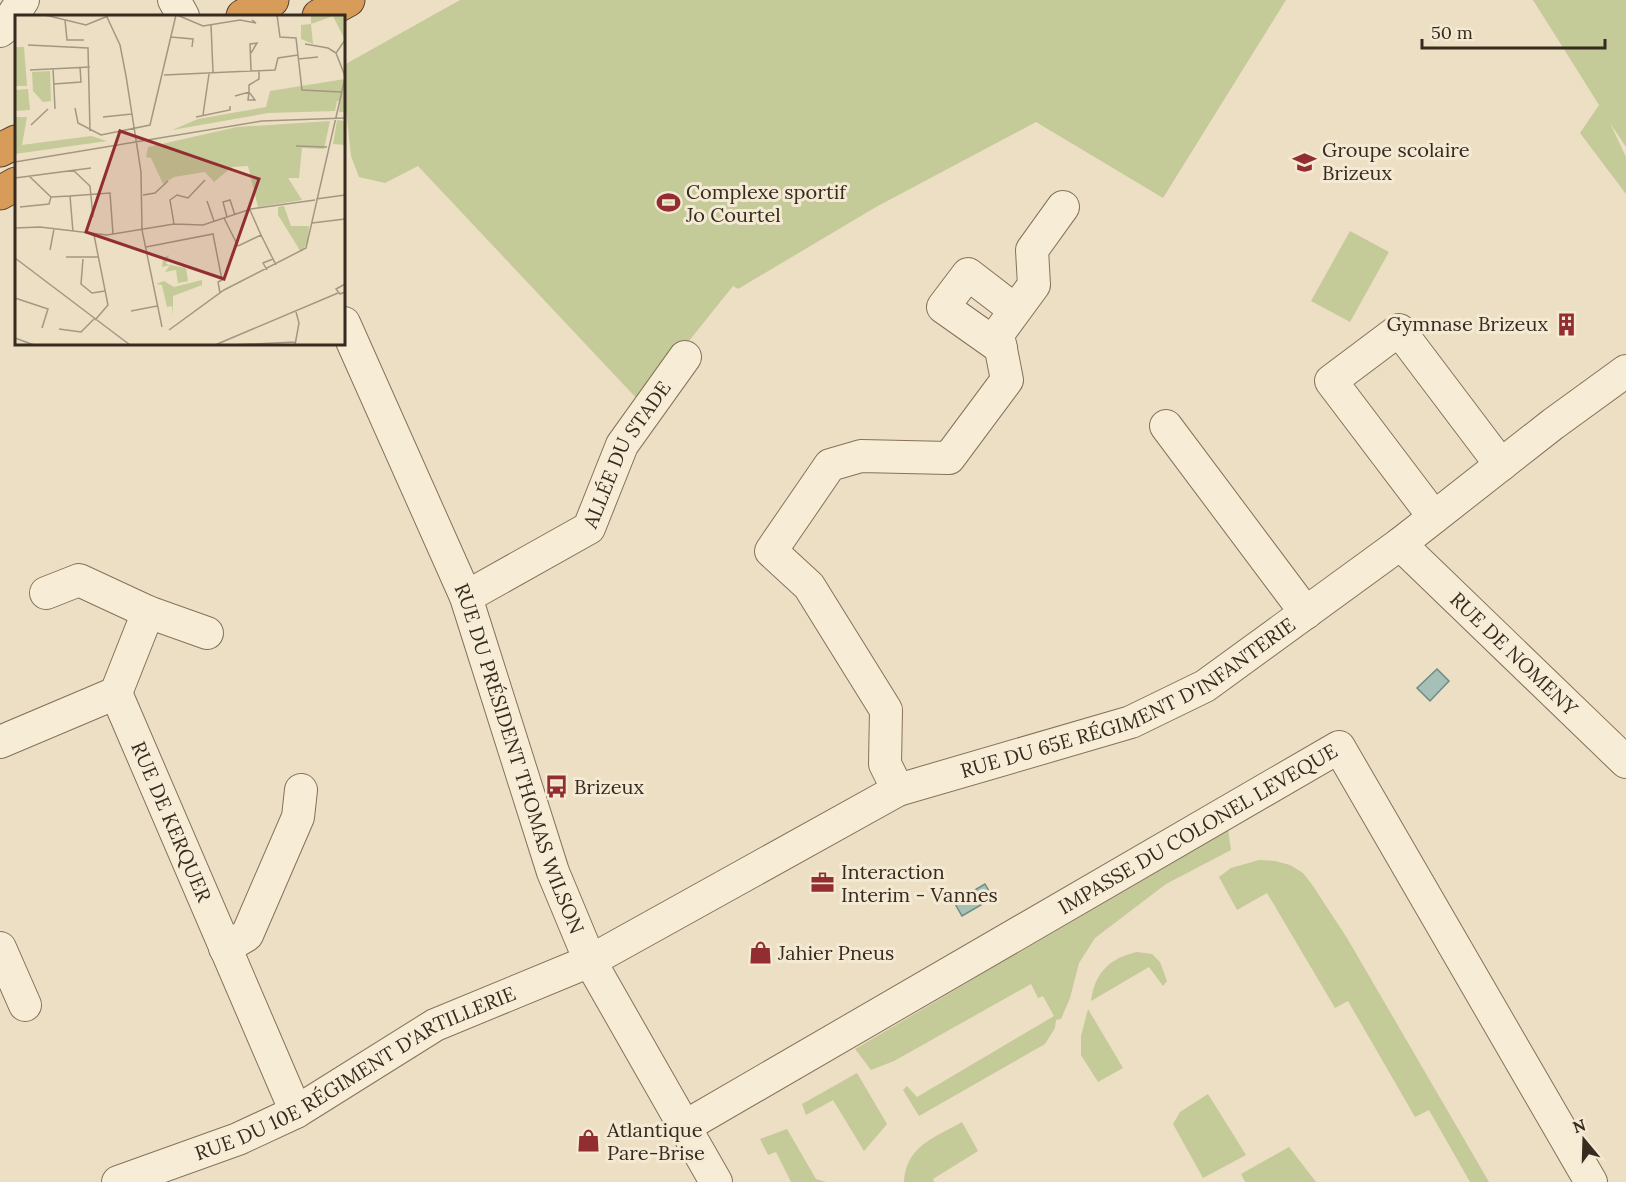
<svg xmlns="http://www.w3.org/2000/svg" width="1626" height="1182" viewBox="0 0 1626 1182" font-family="Lora,serif">
<style>
.green{fill:#c5ca99}
.water{fill:#a6bfb7;stroke:#6d8d84;stroke-width:1.5}
.lines{fill:none;stroke-linecap:round;stroke-linejoin:round}
.minor-casing{stroke:#86715b;stroke-width:34}
.highway-casing{stroke:#543f2f;stroke-width:35}
.minor{stroke:#f7edd7;stroke-width:32}
.highway{stroke:#d79c59;stroke-width:33}
.labels{text-anchor:middle;stroke-width:6;stroke-linejoin:round;paint-order:stroke}
.poi-label{font-size:20px;fill:#372a1f;stroke:#f4ead4;text-anchor:start}
.street-label{font-size:20px;fill:#372a1f;stroke:#f4ead4}
.inset-road{fill:none;stroke:#a49782;stroke-width:1.5}
.view{fill:#922e32;fill-opacity:0.15;stroke:#922e32;stroke-width:3}
.inset-edge{fill:none;stroke:#372a1f;stroke-width:3}
</style>
<rect width="100%" height="100%" fill="#ecdfc4"/>
<path class="green" d="M 460,0 L 1286,0 L 1163,198 L 1036,122 L 876,207 L 738,289 L 733,286 L 640,402 L 418,166 L 385,183 L 359,177 L 351,156 L 344,90 L 344,65 Z
M 1533,0 L 1626,0 L 1626,147 L 1610,123 L 1626,157 L 1626,194 L 1580,133 L 1599,105 Z
M 1350,231 L 1389,252 L 1350,322 L 1311,301 Z
M 1228,829 L 1231,850 L 1166,884 L 1095,938 L 1079,963 L 1070,998 L 1061,1019 L 1056,1020 L 1055,1028 L 1045,1044 L 919,1116 L 903,1090 L 907,1086 L 917,1097 L 1054,1016 L 1043,996 L 1038,998 L 1031,984 L 894,1061 L 871,1070 L 855,1049 Z
M 1259,860 L 1275,861 L 1290,865 L 1303,873 L 1313,886 L 1347,938 L 1489,1182 L 1470,1182 L 1429,1110 L 1415,1117 L 1348,1001 L 1335,1008 L 1267,893 L 1237,910 L 1219,877 L 1231,868 Z
M 1137,952 L 1152,954 L 1160,962 L 1167,981 L 1163,986 L 1149,967 L 1091,1001 C 1095,972 1110,958 1137,952 Z
M 1088,1009 L 1123,1068 L 1098,1082 L 1081,1055 L 1081,1036 Z
M 857,1073 L 887,1124 L 864,1151 L 833,1100 L 806,1115 L 802,1104 Z
M 1208,1094 L 1246,1155 L 1203,1178 L 1173,1124 L 1180,1112 Z
M 962,1122 L 978,1151 L 933,1179 L 934,1182 L 904,1182 C 906,1146 934,1138 962,1122 Z
M 787,1129 L 816,1179 L 826,1182 L 791,1182 L 776,1152 L 768,1155 L 760,1139 Z
M 1289,1147 L 1316,1182 L 1245,1182 L 1241,1174 Z"/>
<path class="water" d="M 1437,669 L 1449,681 L 1430,701 L 1417,688 Z
M 985,884 L 993,898 L 962,916 L 954,902 Z"/>
<g class="lines">
<defs>
<g id="minor">
<path d="M 174,0 L 183,16"/>
<path d="M 0,31 L 5,27 L 23,0"/>
<path id="s1" d="M 344,323 L 466,597 L 553,872 L 590,961 L 716,1182"/>
<path d="M 1001,348 L 943,307 L 968,274 L 1015,310"/>
<path d="M 1166,426 L 1306,613"/>
<path d="M 1434,517 L 1331,381 L 1399,330 L 1501,465"/>
<path id="s2" d="M 1400,544 L 1626,762"/>
<path d="M 46,593 L 79,580 L 148,612 L 207,633"/>
<path id="s3" d="M 466,597 L 589,528 L 622,445 L 685,357"/>
<path d="M 116,693 L 148,612"/>
<path id="s4" d="M 0,742 L 116,693 L 296,1112"/>
<path d="M 898,790 L 885,764 L 886,710 L 809,586 L 771,551 L 830,465 L 861,456 L 949,458 L 1007,380 L 998,334 L 1034,285 L 1032,250 L 1063,207"/>
<path d="M 0,948 L 25,1005"/>
<path d="M 225,948 L 247,935 L 298,817 L 301,790"/>
<path id="s5" d="M 684,1127 L 1339,747 L 1591,1182"/>
<path id="s6" d="M 118,1182 L 238,1139 L 296,1112 L 435,1025 L 590,961 L 898,790 L 1131,722 L 1205,686 L 1400,544 L 1553,424 L 1626,371"/>
</g>
<path id="highway" d="M 243,16 L 272,0
M 319,16 L 348,0
M 0,150 L 16,142
M 0,193 L 16,184"/>
</defs>
<use href="#minor" class="minor-casing"/>
<use href="#highway" class="highway-casing"/>
<use href="#minor" class="minor"/>
<use href="#highway" class="highway"/>
</g>
<defs>
<symbol id="school-bare" viewBox="-9 -9 18 18"><path d="M0-5L7-2L0 1L-7-2ZM-4 1L0 2.5L4 1V4Q0 6-4 4Z" fill="#922e32" stroke="#f4ead4" stroke-width="2.5" paint-order="stroke"/></symbol>
<symbol id="stadium-bare" viewBox="-9 -9 18 18"><path d="M0-5a6.5 5 0 1 0 0 10a6.5 5 0 1 0 0-10ZM-3.5-1.8h7v3.6h-7Z" fill="#922e32" stroke="#f4ead4" stroke-width="2.5" paint-order="stroke"/></symbol>
<symbol id="building-bare" viewBox="-9 -9 18 18"><path d="M-4-6H4V6H1V3H-1V6H-4ZM-2.5-4.3h1.7v1.8h-1.7ZM.8-4.3h1.7v1.8H.8ZM-2.5-1h1.7V.8h-1.7ZM.8-1h1.7V.8H.8Z" fill="#922e32" stroke="#f4ead4" stroke-width="2.5" paint-order="stroke"/></symbol>
<symbol id="bus-bare" viewBox="-9 -9 18 18"><path d="M-5-6H5V4H4V6H2V4H-2V6H-4V4H-5ZM-3.5-4V0h7V-4ZM-3.5 1.2v1.5H-2V1.2ZM2 1.2v1.5H3.5V1.2Z" fill="#922e32" stroke="#f4ead4" stroke-width="2.5" paint-order="stroke"/></symbol>
<symbol id="office-bare" viewBox="-9 -9 18 18"><path d="M-6-3h4V-5.5h4V-3h4V5H-6ZM-1-4.5V-3h2v-1.5ZM-6 0V1H6V0Z" fill="#922e32" stroke="#f4ead4" stroke-width="2.5" paint-order="stroke"/></symbol>
<symbol id="shop-bare" viewBox="-9 -9 18 18"><path d="M-5-2.5h2.3a2.7 3.5 0 0 1 5.4 0H5L5.5 6h-11ZM-1.5-2.5h3a1.5 2.3 0 0 0-3 0Z" fill="#922e32" stroke="#f4ead4" stroke-width="2.5" paint-order="stroke"/></symbol>
</defs>
<g fill-rule="evenodd">
<use href="#school-bare" x="1288" y="146" width="33" height="33"/>
<use href="#stadium-bare" x="652" y="186" width="33" height="33"/>
<use href="#building-bare" x="1550" y="308" width="33" height="33"/>
<use href="#bus-bare" x="540" y="770" width="33" height="33"/>
<use href="#office-bare" x="806" y="866" width="33" height="33"/>
<use href="#shop-bare" x="744" y="936" width="33" height="33"/>
<use href="#shop-bare" x="572" y="1124" width="33" height="33"/>
</g>
<g class="labels">
<g class="poi-label">
<text x="1322" y="157">Groupe scolaire<tspan x="1322" dy="23">Brizeux</tspan></text>
<text x="686" y="199">Complexe sportif<tspan x="686" dy="23">Jo Courtel</tspan></text>
<text x="1548" y="331" text-anchor="end">Gymnase Brizeux</text>
<text x="574" y="794">Brizeux</text>
<text x="841" y="879">Interaction<tspan x="841" dy="23">Interim - Vannes</tspan></text>
<text x="778" y="960">Jahier Pneus</text>
<text x="607" y="1137">Atlantique<tspan x="607" dy="23">Pare-Brise</tspan></text>
</g>
<g class="street-label">
<text dy="7" stroke="none"><textPath href="#s3" startOffset="224">ALLÉE DU STADE</textPath></text>
<text dy="7" stroke="none"><textPath href="#s2" startOffset="158">RUE DE NOMENY</textPath></text>
<text dy="7" stroke="none"><textPath href="#s6" startOffset="1125">RUE DU 65E RÉGIMENT D'INFANTERIE</textPath></text>
<text dy="7" stroke="none"><textPath href="#s1" startOffset="470">RUE DU PRÉSIDENT THOMAS WILSON</textPath></text>
<text dy="7" stroke="none"><textPath href="#s4" startOffset="266">RUE DE KERQUER</textPath></text>
<text dy="7" stroke="none"><textPath href="#s5" startOffset="594">IMPASSE DU COLONEL LEVEQUE</textPath></text>
<text dy="7" stroke="none"><textPath href="#s6" startOffset="262">RUE DU 10E RÉGIMENT D'ARTILLERIE</textPath></text>
</g>
</g>
<g transform="translate(15 15)">
<rect width="330" height="330" fill="#ecdfc4"/>
<path d="M 296,0 L 330,0 L 329,23 L 318,1 L 296,9 L 298,29 L 286,24 L 286,10 L 296,9 ZM 0,32 L 9,32 L 12,71 L 0,71 ZM 35,56 L 36,86 L 28,87 L 18,76 L 17,57 ZM 330,64 L 330,97 L 324,97 L 325,86 L 322,86 L 320,96 L 253,98 L 157,115 L 183,104 L 251,92 L 255,76 ZM 13,74 L 15,95 L 0,96 L 0,75 ZM 0,102 L 12,102 L 7,130 L 76,121 L 92,126 L 0,139 ZM 322,105 L 330,106 L 330,130 L 318,129 ZM 315,106 L 309,134 L 287,133 L 284,163 L 273,163 L 287,185 L 243,192 L 233,151 L 217,152 L 199,167 L 190,157 L 159,162 L 148,169 L 136,143 L 131,142 L 133,132 L 222,112 ZM 269,191 L 276,211 L 294,211 L 293,227 L 286,237 L 263,200 L 263,192 ZM 154,240 L 151,249 L 171,253 L 173,266 L 163,268 L 161,255 L 150,257 L 155,250 L 147,252 L 148,243 ZM 187,265 L 187,270 L 158,281 L 158,300 L 157,291 L 152,292 L 147,270 L 141,269 L 149,266 L 159,272 Z" fill="#c5ca99"/>
<path class="inset-road" d="M 30,0 L 71,10 L 93,1M 91,0 L 105,30 L 111,61 L 126,157 L 127,215 L 147,312M 162,0 L 188,11 L 225,5 L 241,8 L 237,5M 262,0 L 265,22 L 281,23 L 287,75 L 326,77M 50,5 L 52,25 L 69,25M 196,10 L 198,57M 156,22 L 178,24 L 177,32M 330,25 L 321,38 L 330,61M 290,29 L 313,33 L 321,38M 13,30 L 73,33 L 75,116M 236,38 L 242,28 L 235,29 L 236,56M 283,44 L 303,42M 38,53 L 40,94M 15,55 L 75,52M 149,60 L 260,55 L 263,43 L 283,40M 39,69 L 66,67 L 65,52M 220,81 L 234,77 L 240,85 L 233,85 L 234,77 L 234,70 L 244,64 L 244,56M 60,93 L 63,108 L 86,120 L 135,110 L 161,0M 188,100 L 194,59M 88,102 L 117,99M 181,102 L 215,95 L 215,91M 16,110 L 33,94M 281,131 L 312,132M 0,147 L 247,106 L 330,103M 58,155 L 75,171 L 78,202M 14,161 L 36,182 L 55,181M 0,163 L 76,153M 128,180 L 140,178 L 153,166M 301,184 L 330,180M 192,186 L 199,206M 5,192 L 34,189 L 36,182M 235,195 L 246,220M 212,202 L 208,187 L 215,185 L 220,200M 209,203 L 223,231 L 246,220 L 261,250M 297,208 L 330,204M 159,209 L 155,185 L 162,180 L 173,183 L 190,165M 0,213 L 25,212 L 92,220 L 159,209 L 188,210 L 236,194 L 300,185M 58,217 L 55,181 L 95,178 L 98,219M 79,220 L 93,290 L 80,305M 131,232 L 198,219 L 207,265 L 203,267 L 205,278M 35,235 L 39,214M 51,242 L 83,242M 0,243 L 115,330M 68,244 L 66,269 L 77,278 L 90,276M 252,255 L 248,248 L 258,244M 330,269 L 321,274 L 325,279 L 330,277M 0,283 L 33,294 L 27,313M 116,296 L 142,291M 44,314 L 66,317 L 79,304M 154,315 L 209,275 L 291,233 L 330,63M 0,323 L 19,330M 200,330 L 323,278M 216,330 L 280,327M 280,330 L 284,308 L 281,297"/>
<path class="view" d="M 105,116 L 244,164 L 209,264 L 71,217 Z"/>
<rect width="330" height="330" class="inset-edge"/>
</g>
<g transform="translate(1584 1140) rotate(341)" stroke="#f4ead4" stroke-width="4.5" paint-order="stroke">
<path d="M0-4.5L10 22L0 15L-10 22Z" fill="#372a1f"/>
<text y="-9" font-size="16" font-weight="bold" text-anchor="middle" fill="#372a1f">N</text>
</g>
<path d="M1422 39v9h183v-9" fill="none" stroke="#372a1f" stroke-width="3"/>
<text x="1431" y="39" font-size="18" fill="#372a1f" stroke="#f4ead4" stroke-width="4.5" paint-order="stroke">50 m</text>
</svg>
